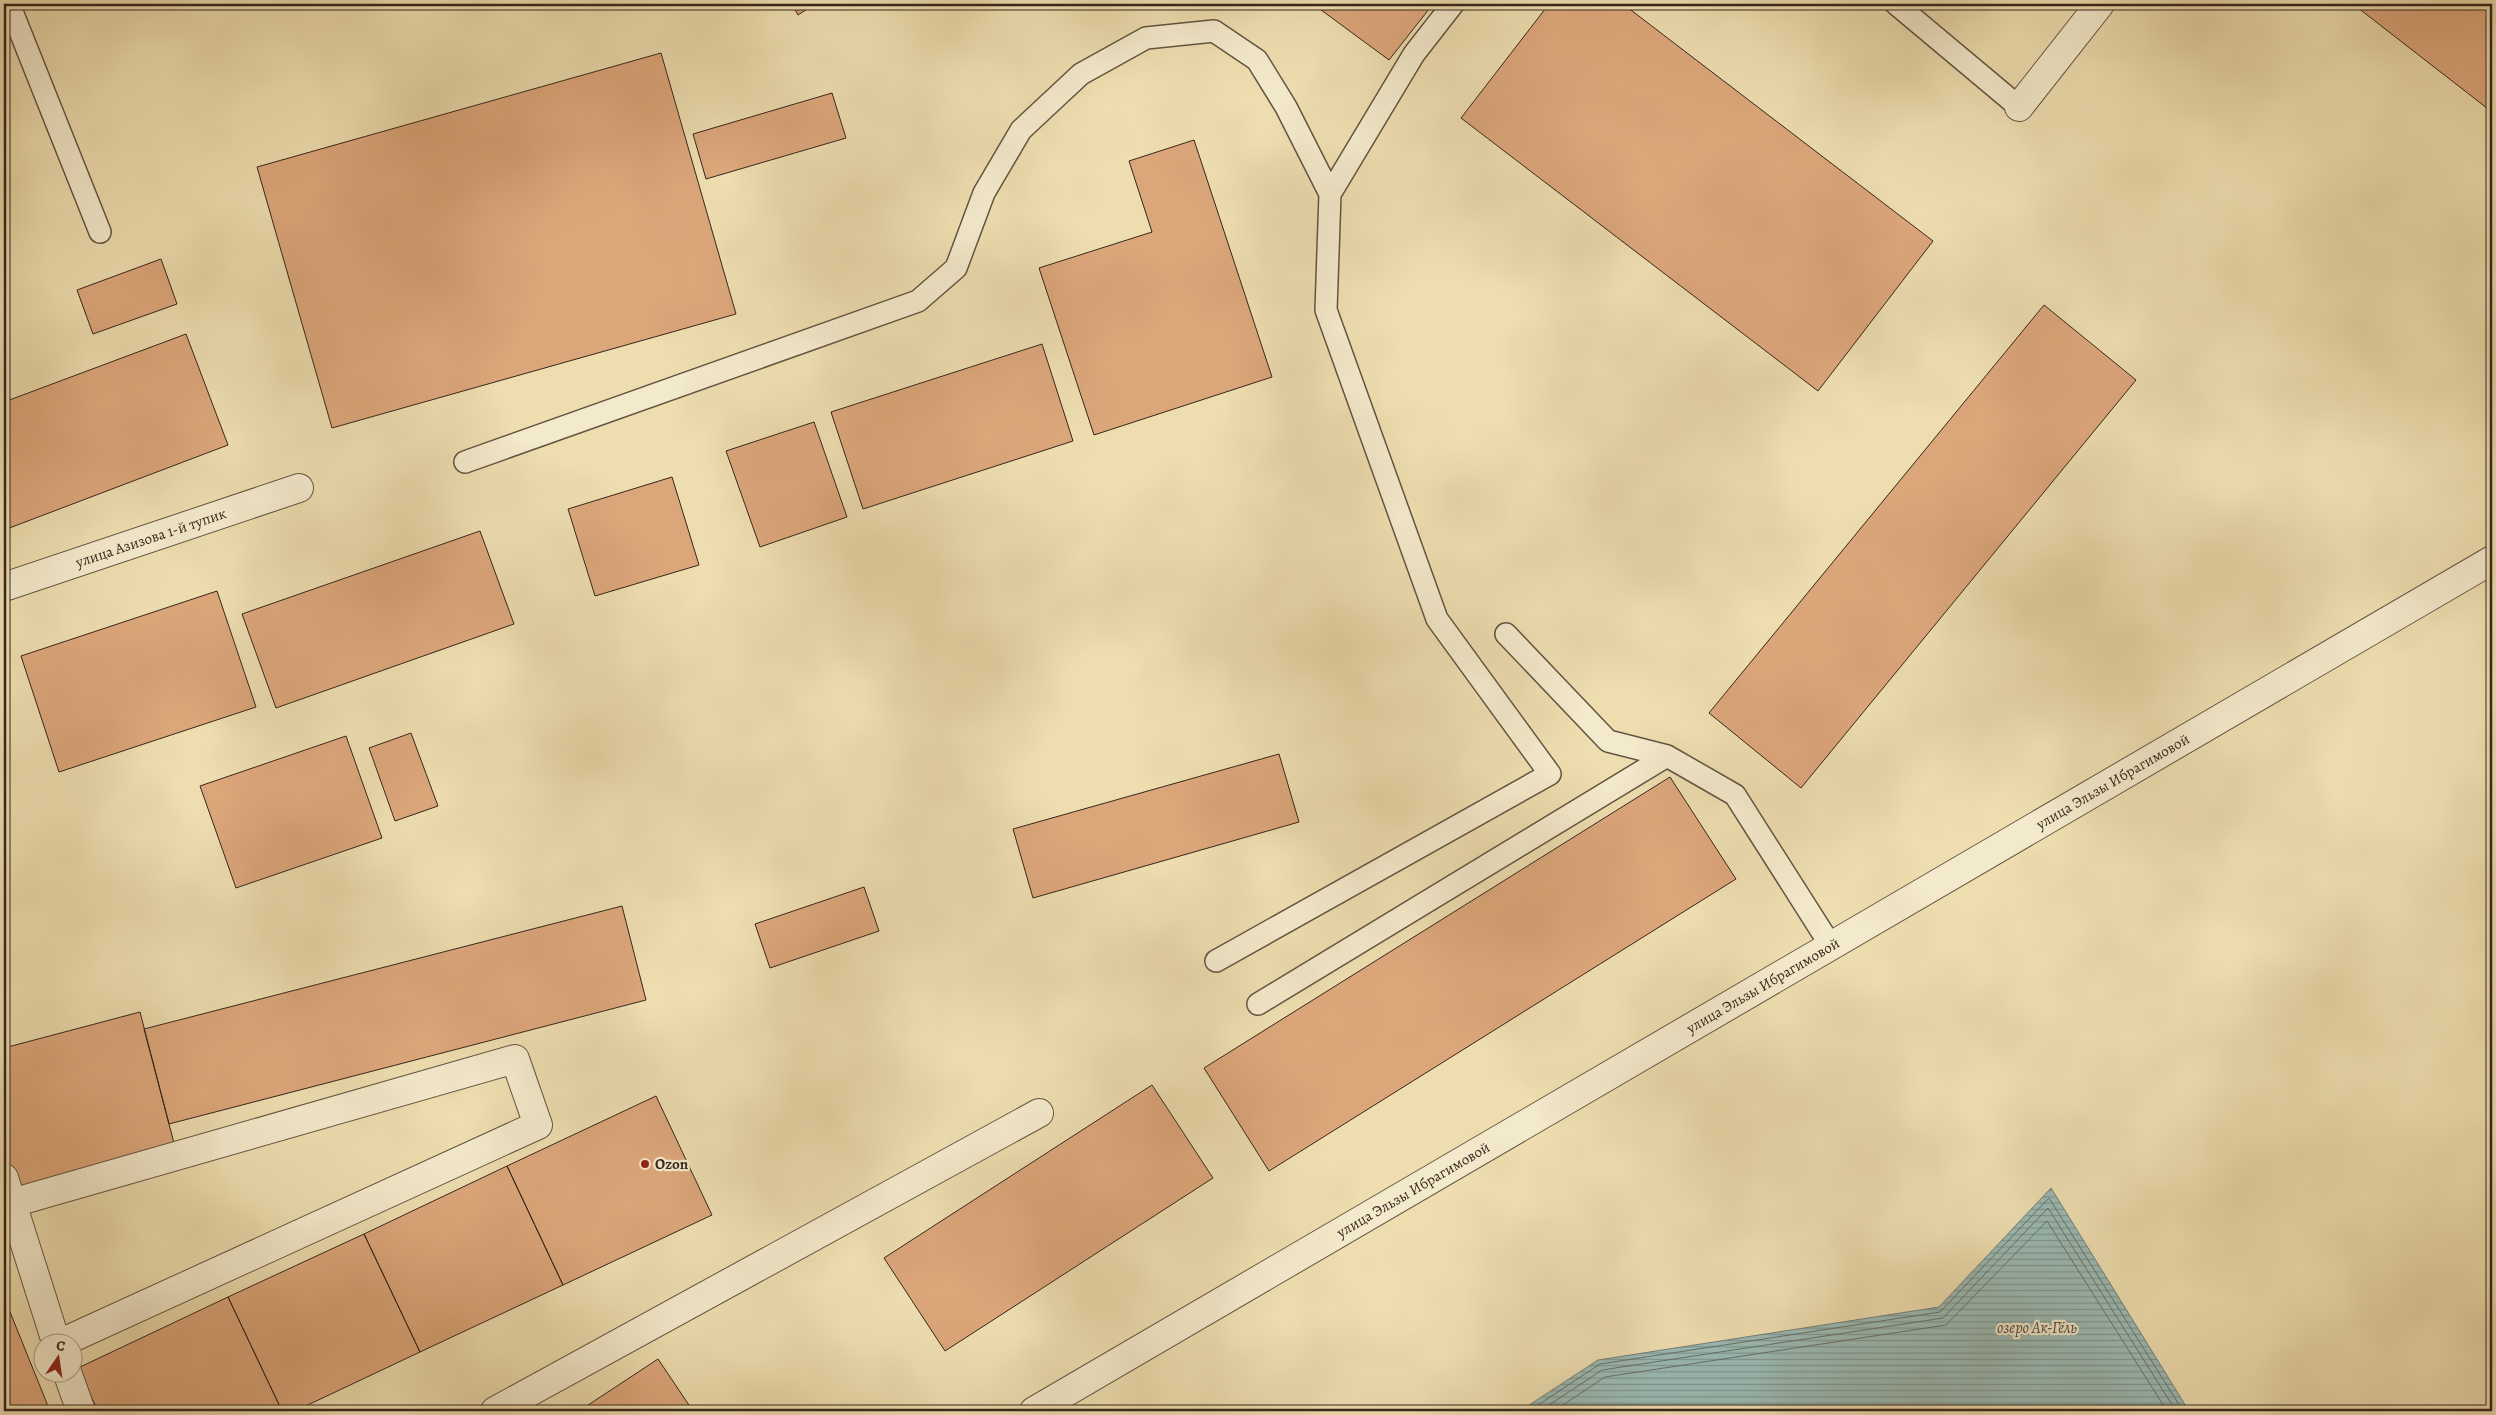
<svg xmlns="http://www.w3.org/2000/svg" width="2496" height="1415" viewBox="0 0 2496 1415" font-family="Alegreya,serif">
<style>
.water{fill:url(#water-rules);stroke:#737f77}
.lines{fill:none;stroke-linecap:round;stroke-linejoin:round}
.shore{stroke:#687068;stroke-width:1}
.building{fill:#dca67b;stroke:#36261c}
.lane-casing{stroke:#645441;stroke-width:24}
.street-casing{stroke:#645441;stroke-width:30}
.lane{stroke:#f3e9cb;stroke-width:21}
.street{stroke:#f3e9cb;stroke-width:28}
.poi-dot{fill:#8f2418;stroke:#f3e9cb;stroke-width:2}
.labels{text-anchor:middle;stroke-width:4.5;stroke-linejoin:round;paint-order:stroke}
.street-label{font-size:15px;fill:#36261c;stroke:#f3e9cb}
.poi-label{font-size:15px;font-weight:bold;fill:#36261c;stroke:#f3e9cb;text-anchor:start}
.water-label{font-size:16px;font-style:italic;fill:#4f4b42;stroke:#f3e9cb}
</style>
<defs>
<pattern id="water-rules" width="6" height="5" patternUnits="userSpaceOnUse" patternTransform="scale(1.25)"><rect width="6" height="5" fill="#9bbab4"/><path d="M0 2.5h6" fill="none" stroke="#7f9792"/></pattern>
</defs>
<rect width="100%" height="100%" fill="#edddaf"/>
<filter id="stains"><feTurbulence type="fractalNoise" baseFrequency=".004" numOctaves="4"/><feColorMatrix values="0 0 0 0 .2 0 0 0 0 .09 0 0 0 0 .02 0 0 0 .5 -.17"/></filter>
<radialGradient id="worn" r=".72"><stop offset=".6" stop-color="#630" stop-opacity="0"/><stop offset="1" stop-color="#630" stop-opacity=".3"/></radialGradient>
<path class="water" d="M 2051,1188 L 2189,1411 L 1520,1411 L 1598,1360 L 1939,1307 Z"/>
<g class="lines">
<path class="shore" d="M 1529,1411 L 1600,1364 L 1940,1312 L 2049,1198 L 2183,1411
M 1540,1411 L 1602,1370 L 1943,1318 L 2048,1208 L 2176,1411
M 1554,1411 L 1605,1377 L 1946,1325 L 2047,1221 L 2167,1411"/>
</g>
<path class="building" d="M 792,4 L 815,4 L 798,15 Z
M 1313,4 L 1433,4 L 1389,60 Z
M 1549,4 L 1623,4 L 1933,241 L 1818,391 L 1461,118 Z
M 2353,4 L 2492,4 L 2492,112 Z
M 661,53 L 736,314 L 332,428 L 257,167 Z
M 832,93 L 846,138 L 706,179 L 693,134 Z
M 1194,140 L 1272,377 L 1094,435 L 1039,268 L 1152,232 L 1129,161 Z
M 161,259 L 177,304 L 93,334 L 77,290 Z
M 2044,305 L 2136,380 L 1801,788 L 1709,713 Z
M 186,334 L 228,445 L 4,530 L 4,402 Z
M 1042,344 L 1073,441 L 863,509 L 831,412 Z
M 814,422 L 847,517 L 760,547 L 726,451 Z
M 672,477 L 699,565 L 595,596 L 568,509 Z
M 480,531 L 514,624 L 276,708 L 242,614 Z
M 217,591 L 256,707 L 59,772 L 21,656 Z
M 411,733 L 438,806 L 395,821 L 369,748 Z
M 346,736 L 382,838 L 236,888 L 200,786 Z
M 1279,754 L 1299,822 L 1033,898 L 1013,829 Z
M 1670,777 L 1736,879 L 1269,1171 L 1204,1068 Z
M 864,887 L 879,931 L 770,968 L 755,924 Z
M 622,906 L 646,1000 L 169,1124 L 144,1029 Z
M 140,1012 L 175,1147 L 14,1189 L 4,1148 L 4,1048 Z
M 1152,1085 L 1213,1178 L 945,1351 L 884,1258 Z
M 656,1096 L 712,1215 L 563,1285 L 507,1166 Z
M 507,1166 L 563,1285 L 420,1352 L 364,1234 Z
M 364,1234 L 420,1352 L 295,1411 L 282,1411 L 228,1297 Z
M 4,1297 L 50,1411 L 4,1411 Z
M 228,1297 L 282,1411 L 98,1411 L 78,1368 Z
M 658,1359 L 693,1411 L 579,1411 Z"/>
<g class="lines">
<defs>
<path id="lane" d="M 9,4 L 100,232
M 1896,4 L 2019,107
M 465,462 L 918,301 L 956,268 L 984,193 L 1021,130 L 1081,74 L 1146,38 L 1214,31 L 1257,60 L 1286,107 L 1330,194
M 1506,634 L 1608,741 L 1667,756 L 1735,795 L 1831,946
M 1216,961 L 1550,774 L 1437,619 L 1326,310 L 1330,194 L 1414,54 L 1453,4
M 1258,1004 L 1667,756"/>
<g id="street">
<path d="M 2019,107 L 2100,4"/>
<path id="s1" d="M 4,587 L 299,488"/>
<path d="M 4,1178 L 56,1342"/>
<path d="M 12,1203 L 515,1059 L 538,1125 L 63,1342"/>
<path d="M 67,1372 L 81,1411"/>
<path d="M 495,1411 L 1039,1113"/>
<path id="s2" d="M 1034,1411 L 2492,560"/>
</g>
</defs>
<use href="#lane" class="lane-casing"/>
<use href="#street" class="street-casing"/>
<use href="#lane" class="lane"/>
<use href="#street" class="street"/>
</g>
<circle class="poi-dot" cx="645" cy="1164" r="5"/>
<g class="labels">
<g class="street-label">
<text dy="5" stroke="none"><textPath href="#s1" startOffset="155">улица Азизова 1-й тупик</textPath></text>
<text dy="5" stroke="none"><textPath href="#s2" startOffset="1249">улица Эльзы Ибрагимовой</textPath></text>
<text dy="5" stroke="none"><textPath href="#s2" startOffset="844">улица Эльзы Ибрагимовой</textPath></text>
<text dy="5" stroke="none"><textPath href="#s2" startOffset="439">улица Эльзы Ибрагимовой</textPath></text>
</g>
<g class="poi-label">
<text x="655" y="1169">Ozon</text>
</g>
<g class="water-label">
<text x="2037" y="1333">озеро Ак-Гёль</text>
</g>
</g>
<rect width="2496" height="1415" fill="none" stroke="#edddaf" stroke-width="20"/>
<rect x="5" y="5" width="2486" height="1405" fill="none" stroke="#36261c" stroke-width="2.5"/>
<rect x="10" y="10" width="2476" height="1395" fill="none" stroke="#36261c"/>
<g transform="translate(58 1358) rotate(13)"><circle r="24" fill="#f3e9cb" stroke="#a79b85"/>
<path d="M0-4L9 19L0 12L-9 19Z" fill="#8f2418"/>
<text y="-8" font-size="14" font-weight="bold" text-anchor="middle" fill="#36261c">С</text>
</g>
<rect width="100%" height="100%" filter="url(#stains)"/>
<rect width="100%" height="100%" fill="url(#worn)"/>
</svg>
